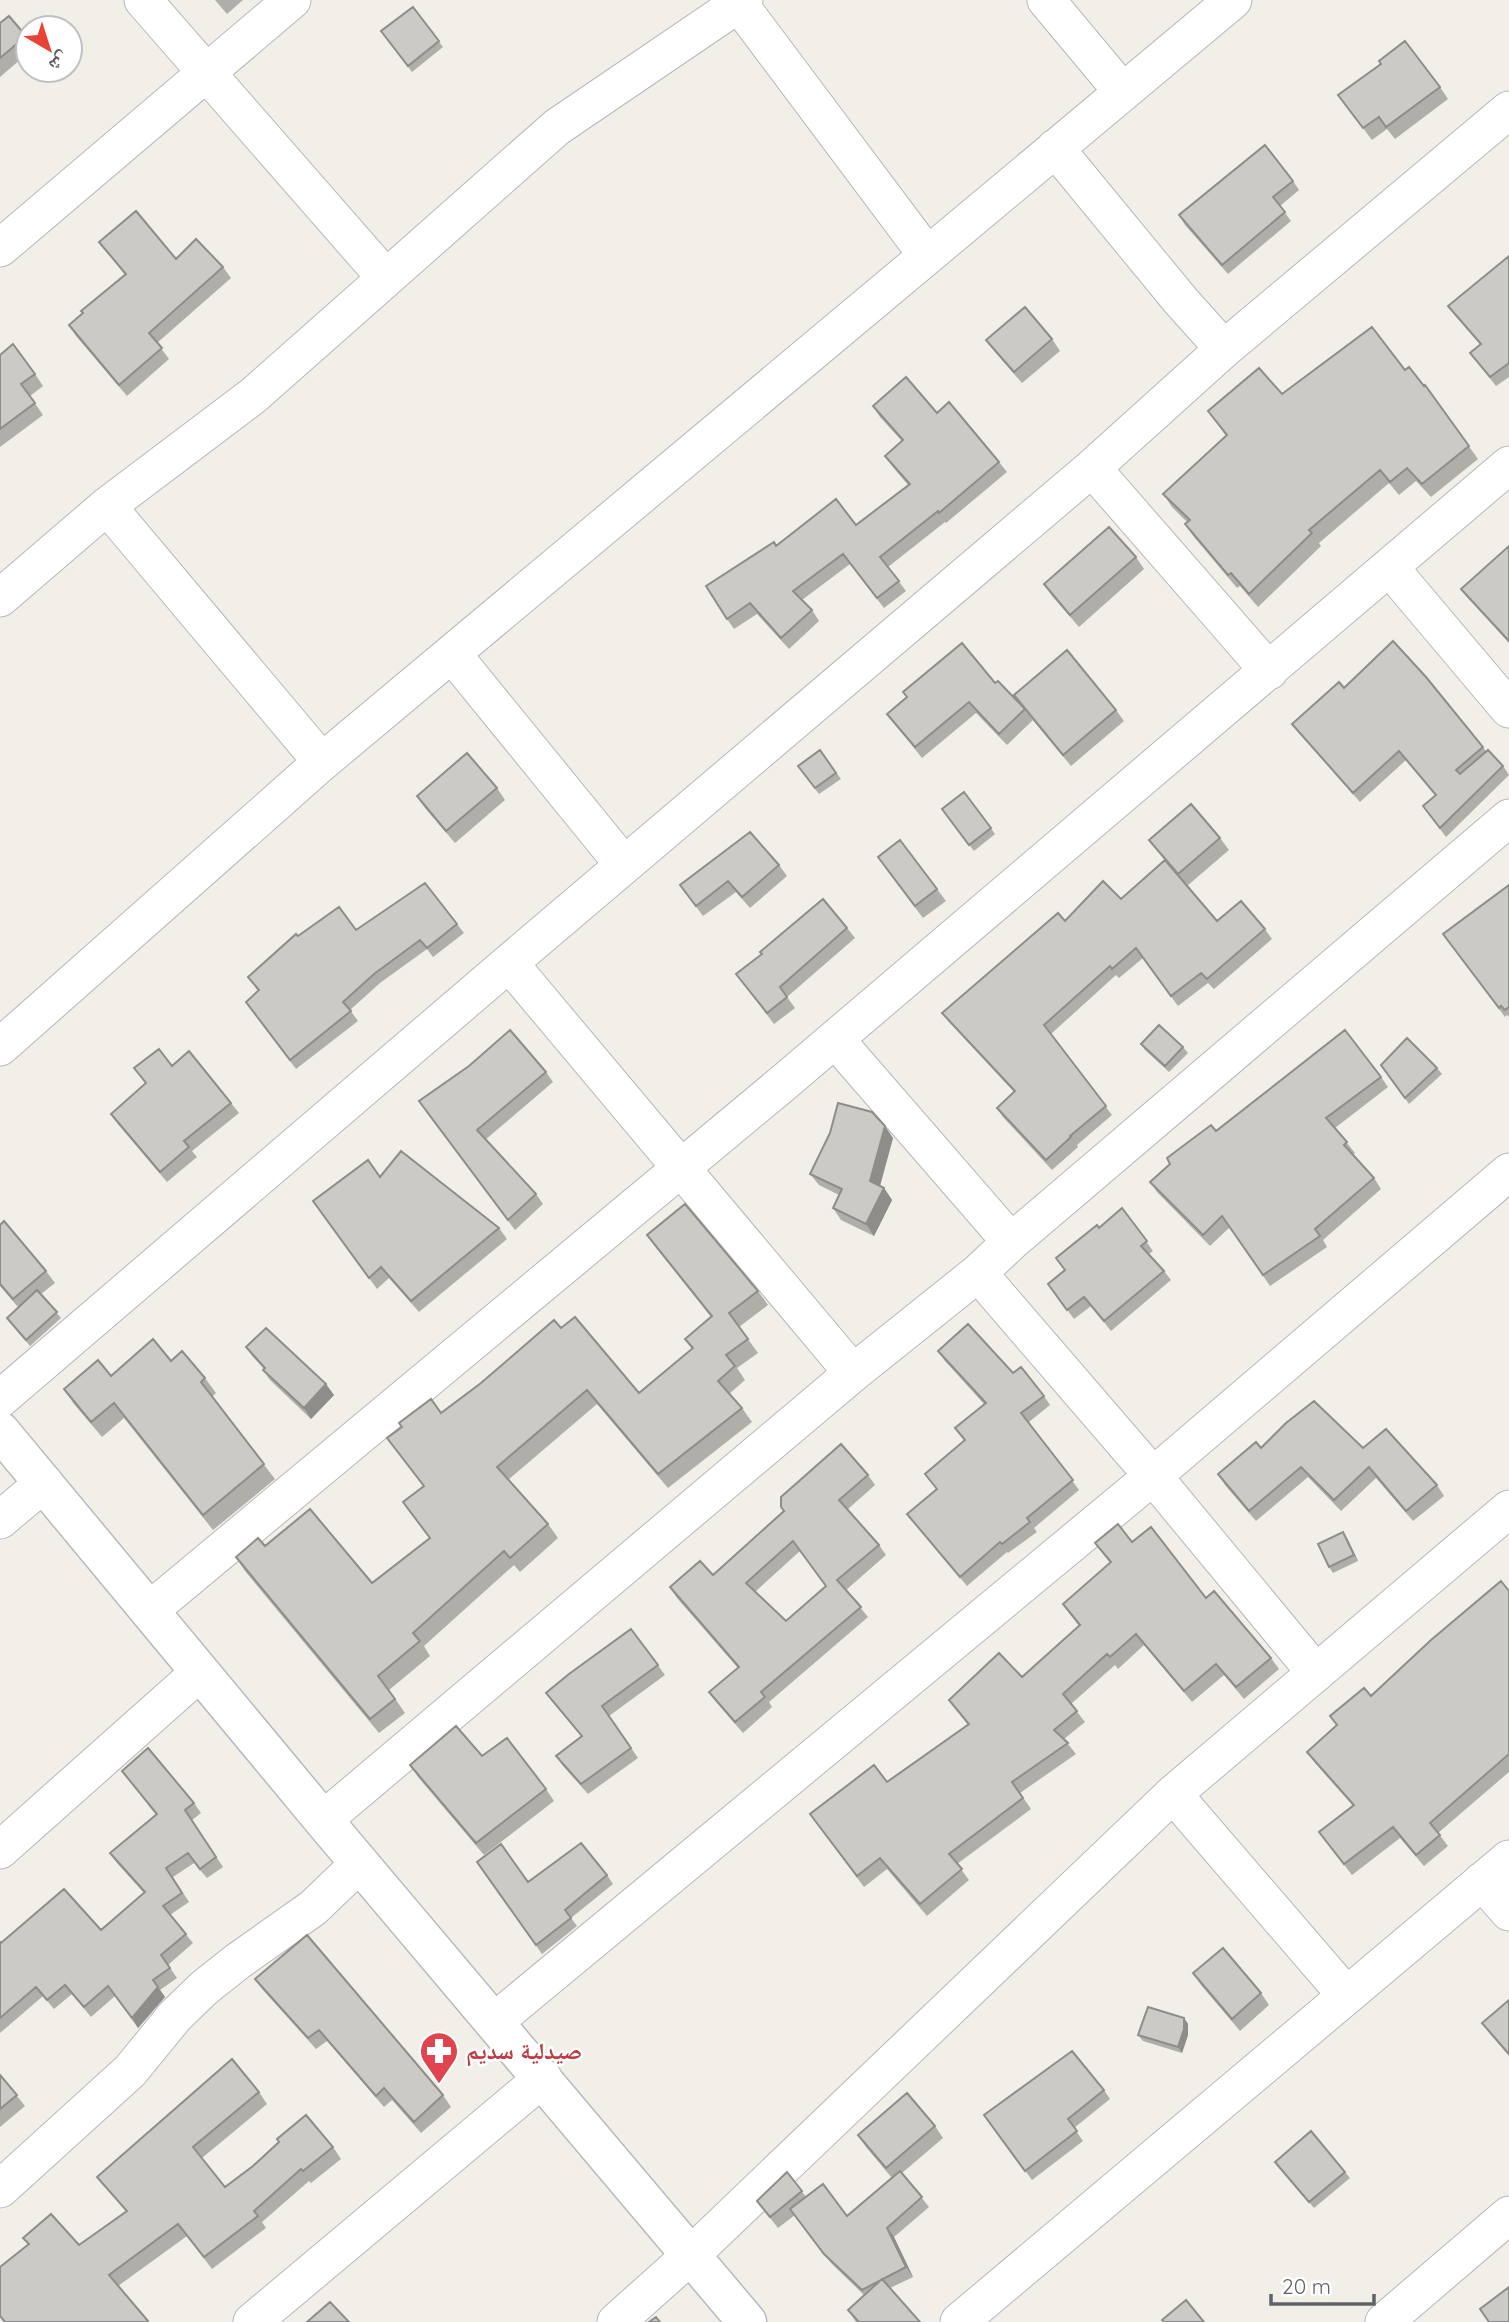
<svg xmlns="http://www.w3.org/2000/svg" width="1509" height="2322" viewBox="0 0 1509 2322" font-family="Quicksand,'Noto Naskh Arabic',sans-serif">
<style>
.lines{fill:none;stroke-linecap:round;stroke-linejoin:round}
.street-casing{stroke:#b5b8bc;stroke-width:39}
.secondary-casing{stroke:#b6babf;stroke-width:41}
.street{stroke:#fff;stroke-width:37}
.secondary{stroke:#fff;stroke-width:38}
.wall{fill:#afaea9;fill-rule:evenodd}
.shaded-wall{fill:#8f8d8a}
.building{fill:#cccac5;stroke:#8f8d8a;stroke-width:2;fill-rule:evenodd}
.labels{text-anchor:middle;stroke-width:5;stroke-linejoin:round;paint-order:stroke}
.health-label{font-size:23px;font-weight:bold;fill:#be3a42;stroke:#fff;text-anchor:start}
</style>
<rect width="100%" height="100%" fill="#f1efe8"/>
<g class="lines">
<defs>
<path id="street" d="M 143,0 L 385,277
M 736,0 L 927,255
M 1046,0 L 1122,91
M 1055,148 L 1181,301 L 1224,349
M 0,248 L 292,0
M 1092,468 L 1269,671
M 107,506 L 322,762
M 1390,568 L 1509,709
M 0,598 L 107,506 L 254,395 L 557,127 L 744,0
M 453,655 L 624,865
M 509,963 L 853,1373
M 835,1039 L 1011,1242
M 0,1047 L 322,762 L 1233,0
M 978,1273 L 1153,1476 L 1316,1673
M 0,1399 L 509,963 L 1092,468 L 1224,349 L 1509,110
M 0,1520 L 44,1483
M 150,1610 L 782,1084 L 1509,465
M 1173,1794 L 1346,1995
M 323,1820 L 853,1373 L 978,1273 L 1011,1242 L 1509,818
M 0,1850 L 200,1672
M 1482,1881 L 1509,1912
M 494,2022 L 1153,1476 L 1509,1172
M 0,2189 L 130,2071 L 175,2016 L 204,1988 L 238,1961 L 313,1908 L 360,1863
M 252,2322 L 543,2078
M 616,2322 L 691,2255 L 1173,1794 L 1509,1509
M 959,2322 L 1509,1859
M 1384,2322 L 1509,2215"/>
<path id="secondary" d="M 0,1431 L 323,1820 L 747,2322"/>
</defs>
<use href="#street" class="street-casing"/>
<use href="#secondary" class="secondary-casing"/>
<use href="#street" class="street"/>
<use href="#secondary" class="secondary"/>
</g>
<path class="wall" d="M 215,0 L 243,0 L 227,14 Z
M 413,7 L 443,47 L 412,72 L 381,31 Z
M 9,16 L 28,38 L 28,53 L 0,77 L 0,23 Z
M 1440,87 L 1448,99 L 1395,139 L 1387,129 L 1372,140 L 1338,95 Z
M 1293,181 L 1299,190 L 1280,206 L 1291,221 L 1228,274 L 1185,225 L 1179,215 Z
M 99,242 L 176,259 L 223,267 L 231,278 L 157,343 L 169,359 L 127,396 L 76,336 L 69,325 L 125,275 Z
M 1509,256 L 1509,377 L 1496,386 L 1470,353 L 1480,344 L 1455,315 L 1448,306 Z
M 1052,339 L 1060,351 L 1022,383 L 995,352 L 986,340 Z
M 0,355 L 35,374 L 43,386 L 30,396 L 43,415 L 0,447 Z
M 1405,370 L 1424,386 L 1425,385 L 1478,459 L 1431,497 L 1416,481 L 1399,495 L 1389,483 L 1319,543 L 1321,546 L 1258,607 L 1240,586 L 1237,588 L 1194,537 L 1185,524 L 1187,522 L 1172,507 L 1163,494 L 1226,436 L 1208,411 L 1282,394 Z
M 873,406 L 937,413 L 999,462 L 1007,472 L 946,523 L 945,522 L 888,567 L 906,591 L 884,608 L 850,564 L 802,600 L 812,610 L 819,621 L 789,649 L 757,614 L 734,629 L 727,619 L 776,546 L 856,525 L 908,485 L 892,466 L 885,456 L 902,441 L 880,417 Z
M 1509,546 L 1509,643 L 1467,597 L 1461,589 Z
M 1136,557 L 1144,569 L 1079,627 L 1052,596 L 1044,584 Z
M 1426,677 L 1486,751 L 1503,766 L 1509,775 L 1446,837 L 1423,806 L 1436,795 L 1406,760 L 1360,802 L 1299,733 L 1292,724 L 1344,688 Z
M 995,683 L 1019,704 L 1014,695 L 1116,710 L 1124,721 L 1071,766 L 1031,718 L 1033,720 L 1007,745 L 976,713 L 922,758 L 887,714 L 907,698 L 903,692 Z
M 820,750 L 841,779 L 819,794 L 798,766 Z
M 497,788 L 505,800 L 455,843 L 425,808 L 417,796 Z
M 964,792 L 995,834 L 974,851 L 942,809 Z
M 1220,838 L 1229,850 L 1187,886 L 1217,921 L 1265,929 L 1272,939 L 1214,989 L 1208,983 L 1178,1006 L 1143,958 L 1119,978 L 1116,975 L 1051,1034 L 1112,1115 L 1077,1145 L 1078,1147 L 1052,1170 L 1003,1117 L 997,1108 L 1014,1092 L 949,1022 L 942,1013 L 1065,921 L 1121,899 L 1165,860 L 1149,840 Z
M 779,865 L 787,876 L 750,908 L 736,892 L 703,916 L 680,885 Z
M 886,869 L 937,889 L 946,901 L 923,918 Z
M 1509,885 L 1509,1017 L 1507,1015 L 1505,1017 L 1443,934 Z
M 457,924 L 464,933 L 433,957 L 427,949 L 380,983 L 350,1010 L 358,1021 L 296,1069 L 252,1011 L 258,991 L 248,977 L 298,936 L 356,930 Z
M 847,928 L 855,938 L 787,997 L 795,1008 L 774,1024 L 736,974 Z
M 1141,1044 L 1183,1047 L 1188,1053 L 1169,1072 L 1145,1050 Z
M 1381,1065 L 1437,1068 L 1442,1074 L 1409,1104 Z
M 172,1066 L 231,1103 L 239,1113 L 192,1151 L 197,1157 L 167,1182 L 118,1124 L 111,1114 L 146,1083 L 134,1068 Z
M 546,1072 L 553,1082 L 485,1140 L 536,1194 L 543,1204 L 515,1230 L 426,1112 Z
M 1381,1077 L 1388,1087 L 1335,1128 L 1355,1153 L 1353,1155 L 1374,1178 L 1381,1189 L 1323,1240 L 1327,1247 L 1270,1286 L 1230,1227 L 1210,1246 L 1157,1192 L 1150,1182 L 1170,1164 L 1216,1131 Z
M 893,1138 L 880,1186 L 884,1188 L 892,1200 L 874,1236 L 841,1220 L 833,1208 L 839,1195 L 819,1185 L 810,1174 Z
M 313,1201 L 499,1228 L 507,1239 L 419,1312 L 389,1278 L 377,1289 Z
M 1122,1208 L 1153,1251 L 1149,1254 L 1164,1271 L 1171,1280 L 1111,1331 L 1091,1306 L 1074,1319 L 1048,1284 L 1065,1271 L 1099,1228 Z
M 0,1225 L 46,1271 L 55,1283 L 41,1294 L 61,1318 L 30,1346 L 7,1318 L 18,1307 L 0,1286 Z
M 647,1235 L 758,1291 L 768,1305 L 739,1327 L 758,1353 L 737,1368 L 745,1380 L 729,1394 L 742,1408 L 752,1422 L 668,1488 L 597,1404 L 508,1480 L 548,1524 L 558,1538 L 520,1572 L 514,1565 L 424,1646 L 430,1656 L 389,1690 L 405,1713 L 379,1733 L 245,1571 L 236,1557 L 265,1546 L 372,1583 L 430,1538 L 423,1486 L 387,1438 L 441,1413 L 561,1328 L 639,1393 L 692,1349 L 685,1339 L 711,1317 L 657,1249 Z
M 246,1347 L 334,1395 L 311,1419 L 270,1380 L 263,1370 L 264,1369 L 253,1357 Z
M 938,1351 L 1013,1373 L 1044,1396 L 1050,1405 L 1029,1422 L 1079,1490 L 1034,1528 L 1037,1532 L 1008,1553 L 1007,1552 L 967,1586 L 907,1514 L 937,1490 L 925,1474 L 965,1441 L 955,1428 L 984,1404 L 945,1361 Z
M 171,1361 L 205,1378 L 216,1393 L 212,1397 L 275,1479 L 213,1530 L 124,1418 L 102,1437 L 74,1404 L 64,1389 L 111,1376 Z
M 1261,1448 L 1363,1448 L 1437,1485 L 1444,1496 L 1413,1521 L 1376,1478 L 1341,1511 L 1308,1477 L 1256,1521 L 1225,1485 L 1218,1474 Z
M 868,1475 L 875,1485 L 848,1509 L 879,1545 L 886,1555 L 846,1590 L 868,1617 L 769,1702 L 772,1707 L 743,1733 L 717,1703 L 709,1692 L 738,1668 L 677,1598 L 670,1587 L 713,1575 ZM 800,1551 L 826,1586 L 786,1621 L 755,1592 Z
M 1347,1538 L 1358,1561 L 1333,1573 L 1329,1567 Z
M 1132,1542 L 1206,1598 L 1271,1658 L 1279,1669 L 1244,1699 L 1224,1675 L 1192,1702 L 1144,1645 L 1118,1669 L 1115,1665 L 1071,1704 L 1085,1722 L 1064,1739 L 1076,1754 L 1020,1793 L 1031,1809 L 957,1864 L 969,1880 L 927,1916 L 887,1869 L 864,1887 L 818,1825 L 887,1782 L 968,1725 L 949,1700 L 1022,1677 L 1079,1626 L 1063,1604 L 1110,1563 L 1095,1543 Z
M 1509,1591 L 1509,1772 L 1438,1833 L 1448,1846 L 1424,1866 L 1400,1838 L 1352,1875 L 1319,1832 L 1353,1806 L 1315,1763 L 1307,1752 L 1337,1725 L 1330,1716 L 1371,1696 Z
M 631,1629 L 665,1675 L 609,1716 L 638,1758 L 588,1794 L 563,1766 L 556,1756 L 582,1737 L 546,1693 Z
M 482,1756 L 546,1789 L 554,1801 L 484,1855 L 418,1777 L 410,1765 Z
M 122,1771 L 194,1803 L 201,1813 L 192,1820 L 223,1867 L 207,1878 L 194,1863 L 173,1877 L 189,1902 L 170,1915 L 193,1943 L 168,1965 L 177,1978 L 160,1990 L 165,1997 L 138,2028 L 115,1996 L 91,2017 L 72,1994 L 54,2009 L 43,1996 L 0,2033 L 0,1942 L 1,1943 L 101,1930 L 144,1893 L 117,1863 L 110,1853 L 156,1815 Z
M 477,1862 L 528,1882 L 607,1875 L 613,1884 L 571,1918 L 577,1926 L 542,1954 Z
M 1193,1973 L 1261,1993 L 1269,2005 L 1240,2031 L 1201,1985 Z
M 255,1979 L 443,2095 L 451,2107 L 421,2133 L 392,2100 L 384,2107 L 327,2041 L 316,2049 L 263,1990 Z
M 1509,2000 L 1509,2056 L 1490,2034 L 1482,2023 Z
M 1184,2018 L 1188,2024 L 1188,2035 L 1182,2053 L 1143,2041 L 1138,2035 Z
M 0,2075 L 25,2106 L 0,2127 Z
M 1104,2090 L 1110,2099 L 1074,2128 L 1083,2141 L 1032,2180 L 984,2115 Z
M 259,2092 L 267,2104 L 202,2158 L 225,2187 L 333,2147 L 341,2159 L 311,2183 L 309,2181 L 262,2222 L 266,2228 L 212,2269 L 187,2236 L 118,2286 L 149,2322 L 4,2322 L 0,2317 L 0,2267 L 28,2244 L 23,2238 L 79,2245 L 126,2211 L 106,2188 L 97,2177 Z
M 935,2126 L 943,2138 L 902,2173 L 929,2207 L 894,2237 L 913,2277 L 890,2288 L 920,2322 L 856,2322 L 848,2310 L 864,2295 L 831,2263 L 795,2215 L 778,2228 L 757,2201 L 787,2172 L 806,2197 L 847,2216 L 892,2178 L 866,2147 L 858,2135 Z
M 1275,2162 L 1345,2172 L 1350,2178 L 1314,2208 Z"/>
<path class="shaded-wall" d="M 885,1126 L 893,1138 L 878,1193 L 870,1181 Z
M 884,1188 L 892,1200 L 874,1236 L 866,1224 Z
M 326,1384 L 334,1395 L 311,1419 L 304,1408 Z
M 1343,1532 L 1347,1538 L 1358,1561 L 1354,1555 Z
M 158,1987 L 165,1997 L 138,2028 L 132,2018 Z
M 1184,2018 L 1188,2024 L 1188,2035 L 1182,2053 L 1178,2047 Z
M 887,2228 L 894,2237 L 913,2277 L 906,2267 Z"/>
<path class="building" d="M 413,7 L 439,41 L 408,66 L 381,31 Z
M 9,16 L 26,36 L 0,58 L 0,23 Z
M 1405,41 L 1440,87 L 1386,127 L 1379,117 L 1363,128 L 1338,95 L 1381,64 L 1379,61 Z
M 1265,145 L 1293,181 L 1273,197 L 1285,212 L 1222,265 L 1179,215 Z
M 136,211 L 176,259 L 196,239 L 223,267 L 149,333 L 162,348 L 119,385 L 69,325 L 83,313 L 81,311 L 126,274 L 99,242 Z
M 1509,256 L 1509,363 L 1490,377 L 1470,353 L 1481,344 L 1448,306 Z
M 1025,307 L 1052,339 L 1014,372 L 986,340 Z
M 1372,327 L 1405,370 L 1409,367 L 1424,386 L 1425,385 L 1469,446 L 1422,484 L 1407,468 L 1390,482 L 1380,470 L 1309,530 L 1312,533 L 1249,594 L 1231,573 L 1228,575 L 1185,524 L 1190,520 L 1163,494 L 1227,435 L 1208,411 L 1259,368 L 1282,394 Z
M 13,344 L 35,374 L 21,384 L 35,403 L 0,429 L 0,355 Z
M 906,377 L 937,413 L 949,402 L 999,462 L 939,513 L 938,511 L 880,557 L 899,581 L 877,598 L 843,554 L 793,591 L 812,610 L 781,638 L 750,603 L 727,619 L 706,586 L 774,542 L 776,546 L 836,499 L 856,525 L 910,484 L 885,456 L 903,440 L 873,406 Z
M 1109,527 L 1136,557 L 1070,615 L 1044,584 Z
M 1509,546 L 1509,641 L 1461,589 Z
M 1393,641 L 1426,677 L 1483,747 L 1456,770 L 1460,774 L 1488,750 L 1503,766 L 1440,828 L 1423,806 L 1436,795 L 1399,751 L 1353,793 L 1292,724 L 1339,682 L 1344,688 Z
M 962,643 L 995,683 L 998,681 L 1025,709 L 999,734 L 969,702 L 915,747 L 887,714 L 907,697 L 903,692 Z
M 1067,650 L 1116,710 L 1063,755 L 1014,695 Z
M 820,750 L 836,773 L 815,788 L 798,766 Z
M 467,753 L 497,788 L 446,831 L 417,796 Z
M 964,792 L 991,828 L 969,845 L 942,809 Z
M 1191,804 L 1220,838 L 1178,874 L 1149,840 Z
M 750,832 L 779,865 L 742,897 L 728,881 L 696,906 L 680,885 Z
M 900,840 L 937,889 L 915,906 L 878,857 Z
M 1165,860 L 1217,921 L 1241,901 L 1265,929 L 1207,979 L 1201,973 L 1171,996 L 1136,948 L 1112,969 L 1110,966 L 1044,1025 L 1106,1106 L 1070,1136 L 1071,1137 L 1046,1160 L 997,1108 L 1015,1091 L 942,1013 L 1058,913 L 1065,921 L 1103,881 L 1121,899 Z
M 425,883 L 457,924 L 427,948 L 420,940 L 374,974 L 343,1002 L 351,1011 L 290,1060 L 246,1002 L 259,990 L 248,977 L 296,934 L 298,936 L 339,907 L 356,930 Z
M 1509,885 L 1509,1007 L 1505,1010 L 1501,1006 L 1499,1008 L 1443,934 Z
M 823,899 L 847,928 L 780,987 L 787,997 L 767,1013 L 736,974 L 762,954 L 760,952 Z
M 1159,1025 L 1183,1047 L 1165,1066 L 1141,1044 Z
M 510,1030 L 546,1072 L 477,1130 L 536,1194 L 508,1220 L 419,1101 L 469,1066 Z
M 1345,1030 L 1381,1077 L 1326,1118 L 1347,1142 L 1344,1145 L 1374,1178 L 1315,1229 L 1320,1236 L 1263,1275 L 1222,1216 L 1203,1235 L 1150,1182 L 1170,1164 L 1167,1158 L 1211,1125 L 1216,1131 Z
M 1407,1038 L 1437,1068 L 1405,1098 L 1381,1065 Z
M 159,1049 L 172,1066 L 189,1051 L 231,1103 L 184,1141 L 189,1147 L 160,1172 L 111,1114 L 146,1083 L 134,1068 Z
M 838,1103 L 872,1112 L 885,1126 L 870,1181 L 884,1188 L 866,1224 L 833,1208 L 842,1189 L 810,1174 L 830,1133 Z
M 401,1151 L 499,1228 L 411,1301 L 381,1267 L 369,1278 L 313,1201 L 368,1160 L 380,1177 Z
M 685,1204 L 758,1291 L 729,1313 L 748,1339 L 726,1355 L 735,1366 L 718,1381 L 742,1408 L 658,1474 L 587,1390 L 497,1467 L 548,1524 L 510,1558 L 504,1551 L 413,1633 L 420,1641 L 378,1676 L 395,1699 L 370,1719 L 236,1557 L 258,1538 L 265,1546 L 310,1509 L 372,1583 L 430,1538 L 403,1502 L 424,1486 L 387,1438 L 402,1427 L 399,1423 L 431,1399 L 441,1413 L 481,1383 L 554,1320 L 561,1328 L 575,1317 L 639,1393 L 693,1348 L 685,1339 L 712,1316 L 647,1235 Z
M 1122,1208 L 1147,1241 L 1141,1246 L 1164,1271 L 1104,1321 L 1084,1297 L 1067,1310 L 1048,1284 L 1065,1270 L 1056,1258 L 1097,1225 L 1099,1228 Z
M 4,1221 L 46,1271 L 13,1299 L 0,1284 L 0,1225 Z
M 37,1290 L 57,1312 L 26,1340 L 7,1318 Z
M 968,1324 L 1013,1373 L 1021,1367 L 1044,1396 L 1021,1413 L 1073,1480 L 1027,1518 L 1030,1522 L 1002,1544 L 1000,1542 L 960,1577 L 907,1514 L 937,1489 L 925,1474 L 965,1440 L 955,1428 L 986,1403 L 938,1351 Z
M 266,1328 L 326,1384 L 304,1408 L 263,1370 L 265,1368 L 246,1347 Z
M 153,1339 L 171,1361 L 182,1351 L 205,1378 L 201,1382 L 264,1464 L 203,1515 L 114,1403 L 91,1422 L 64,1389 L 98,1360 L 111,1376 Z
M 1314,1401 L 1363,1448 L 1386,1429 L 1437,1485 L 1406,1511 L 1369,1467 L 1334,1500 L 1301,1467 L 1249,1511 L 1218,1474 L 1256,1442 L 1261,1448 L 1286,1423 Z
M 841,1444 L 868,1475 L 839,1500 L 879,1545 L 837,1580 L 861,1607 L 761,1692 L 765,1697 L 735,1722 L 709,1692 L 739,1667 L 670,1587 L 700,1561 L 713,1575 L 784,1511 L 781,1507 L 781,1497 ZM 793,1541 L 826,1586 L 786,1621 L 746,1583 Z
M 1118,1524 L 1132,1542 L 1151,1527 L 1206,1598 L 1214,1591 L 1271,1658 L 1236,1687 L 1216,1664 L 1184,1691 L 1136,1634 L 1110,1657 L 1107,1654 L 1063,1694 L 1077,1711 L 1054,1730 L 1068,1743 L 1012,1782 L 1023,1798 L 949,1854 L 962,1869 L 920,1904 L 880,1858 L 857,1876 L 810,1814 L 874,1765 L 887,1782 L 969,1724 L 949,1700 L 999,1653 L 1022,1677 L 1080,1625 L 1063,1604 L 1111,1562 L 1095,1543 Z
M 1343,1532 L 1354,1555 L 1329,1567 L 1318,1544 Z
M 1501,1581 L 1509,1591 L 1509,1754 L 1430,1823 L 1440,1835 L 1416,1855 L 1393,1827 L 1344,1864 L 1319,1832 L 1354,1805 L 1307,1752 L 1337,1725 L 1330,1716 L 1364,1688 L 1371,1696 L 1431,1640 Z
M 631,1629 L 658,1665 L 602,1706 L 631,1748 L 581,1784 L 556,1756 L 582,1736 L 546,1693 L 569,1674 Z
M 456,1726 L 482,1756 L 507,1738 L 546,1789 L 476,1843 L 410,1765 Z
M 148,1748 L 194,1803 L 185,1810 L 216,1857 L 200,1869 L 188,1853 L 166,1868 L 182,1893 L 163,1906 L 186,1934 L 161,1955 L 170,1968 L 153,1980 L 158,1987 L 132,2018 L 108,1986 L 84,2007 L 65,1985 L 47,2000 L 36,1987 L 0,2018 L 0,1942 L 1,1943 L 64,1889 L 101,1930 L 145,1892 L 110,1853 L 157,1814 L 122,1771 Z
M 581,1843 L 607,1875 L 565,1910 L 571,1918 L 536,1945 L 477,1862 L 501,1844 L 528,1882 Z
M 307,1935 L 443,2095 L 414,2122 L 384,2088 L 376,2096 L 319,2030 L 308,2038 L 255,1979 Z
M 1223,1948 L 1261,1993 L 1232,2019 L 1193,1973 Z
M 1509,2000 L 1509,2054 L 1482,2023 Z
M 1148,2007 L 1184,2018 L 1184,2029 L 1178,2047 L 1138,2035 Z
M 1072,2051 L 1104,2090 L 1068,2119 L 1077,2131 L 1025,2171 L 984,2115 Z
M 232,2059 L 259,2092 L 193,2147 L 225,2187 L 253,2166 L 279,2142 L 277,2139 L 306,2115 L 333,2147 L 303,2171 L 301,2169 L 254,2211 L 258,2216 L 204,2257 L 178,2224 L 109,2275 L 148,2321 L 147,2322 L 5,2322 L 0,2316 L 0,2267 L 29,2244 L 23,2238 L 51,2214 L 79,2245 L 127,2211 L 97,2177 Z
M 0,2075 L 17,2095 L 0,2109 Z
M 907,2093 L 935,2126 L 886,2168 L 858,2135 Z
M 1311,2131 L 1345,2172 L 1309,2202 L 1275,2162 Z
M 900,2171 L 922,2197 L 887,2228 L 906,2267 L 862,2290 L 824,2254 L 790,2209 L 823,2184 L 847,2216 Z
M 787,2172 L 802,2191 L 770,2217 L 757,2201 Z
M 882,2279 L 920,2322 L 859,2322 L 848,2310 Z
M 1509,2287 L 1509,2322 L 1489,2322 L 1480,2309 Z
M 1186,2300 L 1204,2322 L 1164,2322 L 1162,2320 Z
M 330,2302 L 349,2322 L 307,2322 Z
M 656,2317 L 660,2322 L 649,2322 Z"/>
<defs>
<symbol id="pharmacy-pin" viewBox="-11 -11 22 30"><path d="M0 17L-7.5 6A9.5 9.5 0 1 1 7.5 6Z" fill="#e0444e" stroke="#fff"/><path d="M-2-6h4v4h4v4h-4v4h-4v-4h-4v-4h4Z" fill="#fff"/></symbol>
</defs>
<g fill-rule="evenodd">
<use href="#pharmacy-pin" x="417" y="2029" width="44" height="60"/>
</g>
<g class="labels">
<g class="health-label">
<text x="466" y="2059">صيدلية سديم</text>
</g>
</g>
<g transform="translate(49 49) rotate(141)"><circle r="33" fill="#ffffff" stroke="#bfc1c3" stroke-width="2"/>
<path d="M0-5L12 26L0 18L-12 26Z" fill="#ea4335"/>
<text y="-10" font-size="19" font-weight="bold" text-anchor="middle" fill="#5f6368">ش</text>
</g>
<path d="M1271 2294v10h103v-10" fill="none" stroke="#5f6368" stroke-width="3.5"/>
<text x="1282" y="2294" font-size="21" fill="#5f6368" stroke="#ffffff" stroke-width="5" paint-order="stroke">20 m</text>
</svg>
